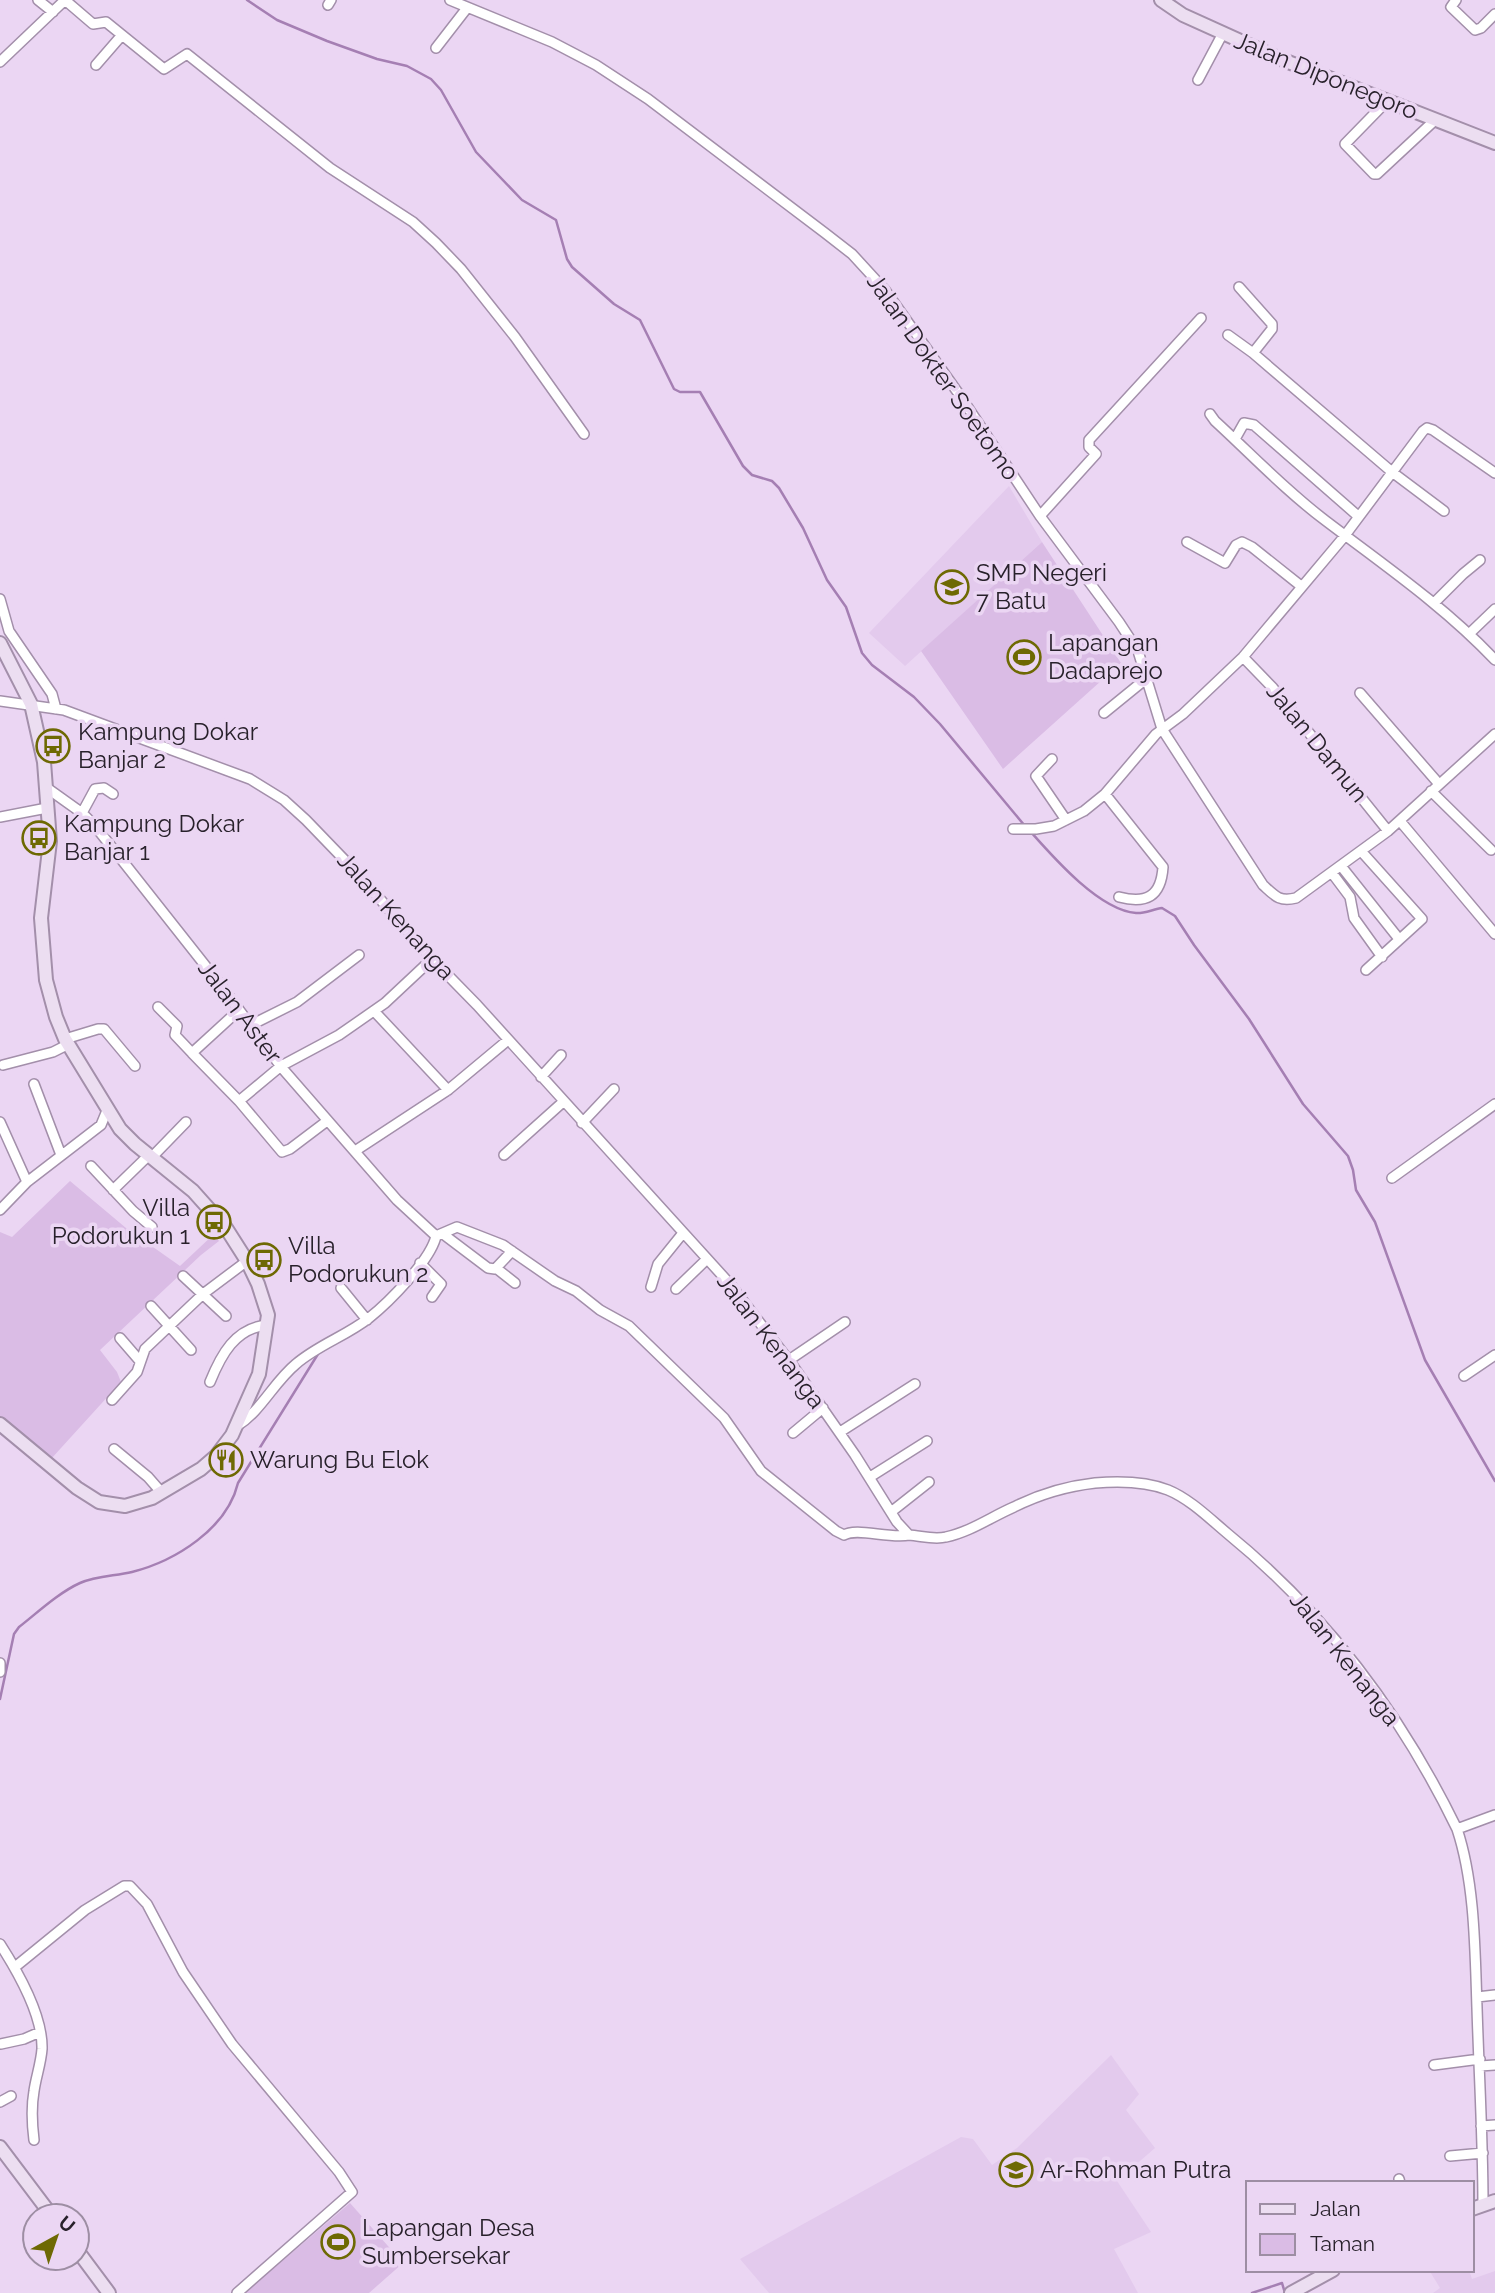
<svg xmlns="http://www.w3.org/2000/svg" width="1495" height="2293" viewBox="0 0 1495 2293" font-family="Raleway,sans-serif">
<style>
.built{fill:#e3caed}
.green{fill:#dabce5}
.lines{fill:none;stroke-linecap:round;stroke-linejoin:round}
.stream{stroke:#a57fb3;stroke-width:2.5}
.minor-casing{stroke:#a38faa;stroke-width:12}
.secondary-casing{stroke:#a38faa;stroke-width:16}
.minor{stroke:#fff;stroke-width:9}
.secondary{stroke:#ecdef1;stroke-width:12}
.labels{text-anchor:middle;stroke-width:7;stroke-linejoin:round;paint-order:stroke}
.street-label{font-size:24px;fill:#28212b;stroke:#ebd6f3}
.poi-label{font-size:24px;fill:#28212b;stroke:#ebd6f3;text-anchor:start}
</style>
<rect width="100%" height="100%" fill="#ebd6f3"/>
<path class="built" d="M 1009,486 L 1042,542 L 905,666 L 869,633 Z
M 1111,2055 L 1139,2094 L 1126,2110 L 1155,2148 L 1117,2181 L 1151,2232 L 1114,2249 L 1138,2293 L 769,2293 L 740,2259 L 961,2137 L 973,2139 L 992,2165 L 1017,2148 Z
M 1429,2270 L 1469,2270 L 1472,2279 L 1495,2271 L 1495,2293 L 1433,2293 L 1440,2288 Z"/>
<path class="green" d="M 1042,542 L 1121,663 L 1003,769 L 921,651 Z
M 70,1181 L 126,1228 L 180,1266 L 214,1234 L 219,1241 L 201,1255 L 100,1350 L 117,1372 L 121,1382 L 51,1459 L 0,1418 L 0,1232 L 12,1237 Z
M 350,2203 L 403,2263 L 369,2293 L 245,2293 Z"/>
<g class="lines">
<path class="stream" d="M 247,0 L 277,20 L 327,41 L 377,59 L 407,66 L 431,79 L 441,90 L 476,152 L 522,200 L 556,220 L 567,259 L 572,267 L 614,304 L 640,320 L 674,389 L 680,392 L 700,392 L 743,466 L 752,475 L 772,481 L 779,488 L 803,528 L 827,580 L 846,607 L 862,653 L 872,665 L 914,697 L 940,724 L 1025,826
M 1030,831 C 1053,857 1099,910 1136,913 C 1143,914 1154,909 1162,908 L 1175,916 L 1194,945 L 1249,1019 L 1303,1104 L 1348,1156 L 1353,1170 L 1356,1190 L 1375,1222 L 1425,1360 L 1495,1481
M 0,1699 L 14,1634 L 19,1627 C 37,1613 58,1593 80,1583 C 96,1576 115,1576 132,1572 C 175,1561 227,1529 238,1483 L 318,1354
M 1252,2293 L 1282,2283 L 1285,2293"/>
<defs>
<path id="minor" d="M 38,0 L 53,12
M 65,0 L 93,24 L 106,22 L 164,69 L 187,54 L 330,168 L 413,222 L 436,243 L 461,269 L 515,337 L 584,434
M 450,0 L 552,42 L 596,65 L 648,99 L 825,233 L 852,254 L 885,290 L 961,397 L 1040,516 L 1119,622 L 1138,651 L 1162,729 L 1263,885 C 1275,896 1279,902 1296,898 L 1388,831 L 1495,734
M 1456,0 L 1451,7 L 1475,30 L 1481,28 L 1495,14
M 328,5 L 331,0
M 436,48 L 467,8
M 0,62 L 65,0
M 96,65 L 122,35
M 1198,80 L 1223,33
M 1386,102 L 1345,144 L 1374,174 L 1377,174 L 1434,121
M 1239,287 L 1272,324 L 1272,329 L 1253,353 L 1392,472 L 1444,511
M 1228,335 L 1253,353
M 1210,414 L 1215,421 C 1251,454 1286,491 1326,521 C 1384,565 1445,607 1495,660
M 1235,439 L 1244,423 L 1254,425 L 1358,516
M 1040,516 L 1096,454 L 1089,447 L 1089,440 L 1201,318
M 1187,542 L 1225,563 L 1236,545 L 1242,542 L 1252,547 L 1301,586
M 0,599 L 9,631 L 52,694 L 56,709
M 1434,603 L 1463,574 L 1480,560
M 1470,633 L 1495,609
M 1243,657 L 1273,688 L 1388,831
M 1360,693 L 1439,784
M 0,701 L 64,710 L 250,779 L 284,800 L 306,820 L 360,876 L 432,959 L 477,1005 L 730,1284 L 793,1366 L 855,1455 L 897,1522 L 909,1535 C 922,1536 934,1540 946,1537 C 970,1532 991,1517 1014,1507 C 1038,1495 1068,1486 1095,1483 C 1119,1481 1145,1481 1168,1490 C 1190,1499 1210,1519 1228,1534 C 1326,1614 1402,1716 1457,1829 L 1495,1815
M 1104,713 L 1147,678
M 1052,759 L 1036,776 L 1066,820
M 47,788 L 82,813 L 95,826 L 223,988 L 282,1068 L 397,1200 L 436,1236
M 1431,791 L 1491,850
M 1105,794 L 1163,867 C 1161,897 1146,904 1119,897
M 82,813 L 95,789 L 104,788 L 113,794
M 0,817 L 47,808
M 1400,821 L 1495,934
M 1013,829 L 1036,829 L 1054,826 L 1084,811 L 1105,794 L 1156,734 L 1183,714 L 1243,657 L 1343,538 L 1423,431 L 1427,428 L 1433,430 L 1495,473
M 1361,851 L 1422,919 L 1366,970
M 1341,866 L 1399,939
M 1332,873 L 1350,897 L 1354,918 L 1382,957
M 158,1007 L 177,1026 L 175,1035 L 192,1053
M 239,1010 L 192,1053 L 239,1101 L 281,1066 L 339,1035 L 385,1003 L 432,959
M 374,1011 L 448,1090
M 251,1025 L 297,1002 L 359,955
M 65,1039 L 98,1029 L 104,1029 L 135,1066
M 3,1065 L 53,1052 L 69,1044
M 541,1077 L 561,1055
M 34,1084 L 61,1155
M 239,1101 L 282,1152 L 290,1149 L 327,1121
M 0,1122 L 27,1182
M 582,1123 L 614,1089
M 355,1151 L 448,1090 L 508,1040
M 504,1155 L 563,1102
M 152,1157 L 186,1122
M 91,1166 L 133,1211 L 152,1227
M 1392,1178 L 1495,1104
M 113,1190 L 149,1155
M 0,1210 L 27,1182 L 101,1125 L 108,1108
M 443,1234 L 488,1268 L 495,1269 L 512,1251
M 436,1236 L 457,1227 L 503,1245 L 555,1281 L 576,1291 L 600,1310 L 629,1326 L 724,1418 L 761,1471 L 836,1531 L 844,1535 C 856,1527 889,1539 909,1535
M 420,1263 L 441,1284 L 432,1297
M 496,1268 L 515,1283
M 183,1276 L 226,1316
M 651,1287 L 658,1264 L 683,1233
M 341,1288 L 367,1320
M 676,1289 L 707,1259
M 151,1306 L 191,1350
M 120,1338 L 139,1360
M 789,1360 L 845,1322
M 1464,1376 L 1495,1355
M 210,1382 C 221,1355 235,1328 267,1325
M 112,1400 L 137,1372 L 145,1349 L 203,1294 L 247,1261
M 237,1426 C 261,1411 274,1382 296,1364 C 318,1345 346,1336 369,1318 C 388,1303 431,1260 436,1236
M 840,1432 L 915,1384
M 793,1433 L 823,1408
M 114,1449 L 148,1477 L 162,1493
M 870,1477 L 927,1441
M 891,1512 L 929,1482
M 0,1663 L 0,1672
M 1457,1829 C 1475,1883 1475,1951 1477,2008 C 1479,2074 1483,2140 1483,2205
M 0,1944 C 18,1972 43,2015 42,2049 C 41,2063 36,2077 34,2091 C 31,2108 32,2124 34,2140
M 15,1967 L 85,1910 L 124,1886 L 130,1886 L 147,1904 L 183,1972 L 232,2044 L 339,2172 L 352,2192 L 237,2293
M 1477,1997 L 1495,1995
M 1,2044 L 24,2039 L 40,2032
M 1434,2065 L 1480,2059
M 1480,2066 L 1495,2065
M 0,2102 L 11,2096
M 1481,2126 L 1495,2125
M 1450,2156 L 1483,2153
M 1399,2179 L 1400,2183"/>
<path id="secondary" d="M 1161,0 L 1183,15 L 1278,58 L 1495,143
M 0,643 L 31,704 L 44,762 L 50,841 L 41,918 L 46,980 L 56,1017 L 65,1039 L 120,1129 L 135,1144 L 193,1191 L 226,1228 L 247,1261 L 258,1284 L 268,1315 L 259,1374 L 232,1435 L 216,1456 L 201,1469 L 152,1498 L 125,1506 L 99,1502 L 77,1488 L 0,1424
M 0,2147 L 52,2216
M 1472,2209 L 1495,2201
M 77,2250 L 109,2293
M 1291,2293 L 1333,2270"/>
</defs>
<use href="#minor" class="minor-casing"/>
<use href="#secondary" class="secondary-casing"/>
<use href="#minor" class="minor"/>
<use href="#secondary" class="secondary"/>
</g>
<defs>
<symbol id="school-ring" viewBox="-11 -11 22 22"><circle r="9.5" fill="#ebd6f3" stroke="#6e6903" stroke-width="1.5"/><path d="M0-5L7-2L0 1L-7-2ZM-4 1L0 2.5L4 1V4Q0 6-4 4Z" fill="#6e6903"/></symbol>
<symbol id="stadium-ring" viewBox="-11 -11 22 22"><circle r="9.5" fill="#ebd6f3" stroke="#6e6903" stroke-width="1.5"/><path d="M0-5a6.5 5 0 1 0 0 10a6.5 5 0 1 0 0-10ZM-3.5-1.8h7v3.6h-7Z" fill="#6e6903"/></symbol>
<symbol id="bus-ring" viewBox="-11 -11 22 22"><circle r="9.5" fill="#ebd6f3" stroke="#6e6903" stroke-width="1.5"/><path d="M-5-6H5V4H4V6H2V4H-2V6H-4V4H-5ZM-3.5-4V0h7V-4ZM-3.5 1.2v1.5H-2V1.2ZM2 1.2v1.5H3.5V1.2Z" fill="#6e6903"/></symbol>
<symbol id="restaurant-ring" viewBox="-11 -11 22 22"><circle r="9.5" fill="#ebd6f3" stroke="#6e6903" stroke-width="1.5"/><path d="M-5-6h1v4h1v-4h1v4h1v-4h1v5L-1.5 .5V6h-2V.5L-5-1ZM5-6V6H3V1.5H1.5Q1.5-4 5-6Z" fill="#6e6903"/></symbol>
</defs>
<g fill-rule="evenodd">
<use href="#school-ring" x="933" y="568" width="38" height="38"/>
<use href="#stadium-ring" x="1005" y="638" width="38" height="38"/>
<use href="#bus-ring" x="34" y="727" width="38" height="38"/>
<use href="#bus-ring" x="20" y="819" width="38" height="38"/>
<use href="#bus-ring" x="195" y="1203" width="38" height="38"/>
<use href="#bus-ring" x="245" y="1241" width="38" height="38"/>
<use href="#restaurant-ring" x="207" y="1441" width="38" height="38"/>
<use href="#school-ring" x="997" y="2151" width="38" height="38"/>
<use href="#stadium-ring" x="319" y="2223" width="38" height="38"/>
</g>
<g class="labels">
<g class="street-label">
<text transform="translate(1326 76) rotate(22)" y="8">Jalan Diponegoro</text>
<text transform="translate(943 377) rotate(55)" y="8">Jalan Dokter Soetomo</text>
<text transform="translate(1317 743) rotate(51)" y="8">Jalan Damun</text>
<text transform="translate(396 916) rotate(48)" y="8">Jalan Kenanga</text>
<text transform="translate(240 1012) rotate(53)" y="8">Jalan Aster</text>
<text transform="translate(771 1341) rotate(53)" y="8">Jalan Kenanga</text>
<text transform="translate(1345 1659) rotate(52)" y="8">Jalan Kenanga</text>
</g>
<g class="poi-label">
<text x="976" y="581">SMP Negeri<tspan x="976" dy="28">7 Batu</tspan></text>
<text x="1048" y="651">Lapangan<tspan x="1048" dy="28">Dadaprejo</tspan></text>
<text x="78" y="740">Kampung Dokar<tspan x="78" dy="28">Banjar 2</tspan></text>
<text x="64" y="832">Kampung Dokar<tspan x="64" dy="28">Banjar 1</tspan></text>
<text x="190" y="1216" text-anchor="end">Villa<tspan x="190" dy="28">Podorukun 1</tspan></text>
<text x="288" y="1254">Villa<tspan x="288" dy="28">Podorukun 2</tspan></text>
<text x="250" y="1468">Warung Bu Elok</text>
<text x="1040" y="2178">Ar-Rohman Putra</text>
<text x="362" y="2236">Lapangan Desa<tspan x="362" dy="28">Sumbersekar</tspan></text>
</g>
</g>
<rect x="1246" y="2181" width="228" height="91" fill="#ebd6f3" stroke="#9d8ea3" stroke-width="2"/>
<rect x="1260" y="2204" width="35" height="10" fill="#ecdef1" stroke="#9d8ea3" stroke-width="2"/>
<text x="1310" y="2216" font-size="21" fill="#28212b">Jalan</text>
<rect x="1260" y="2234" width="35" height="21" fill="#dabce5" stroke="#9d8ea3" stroke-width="2"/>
<text x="1310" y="2251" font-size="21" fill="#28212b">Taman</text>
<g transform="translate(56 2237) rotate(40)"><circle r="33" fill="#ebd6f3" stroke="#9d8ea3" stroke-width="2"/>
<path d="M0-5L12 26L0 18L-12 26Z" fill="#6e6903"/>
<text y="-10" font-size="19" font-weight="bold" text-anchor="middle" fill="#28212b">U</text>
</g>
</svg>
